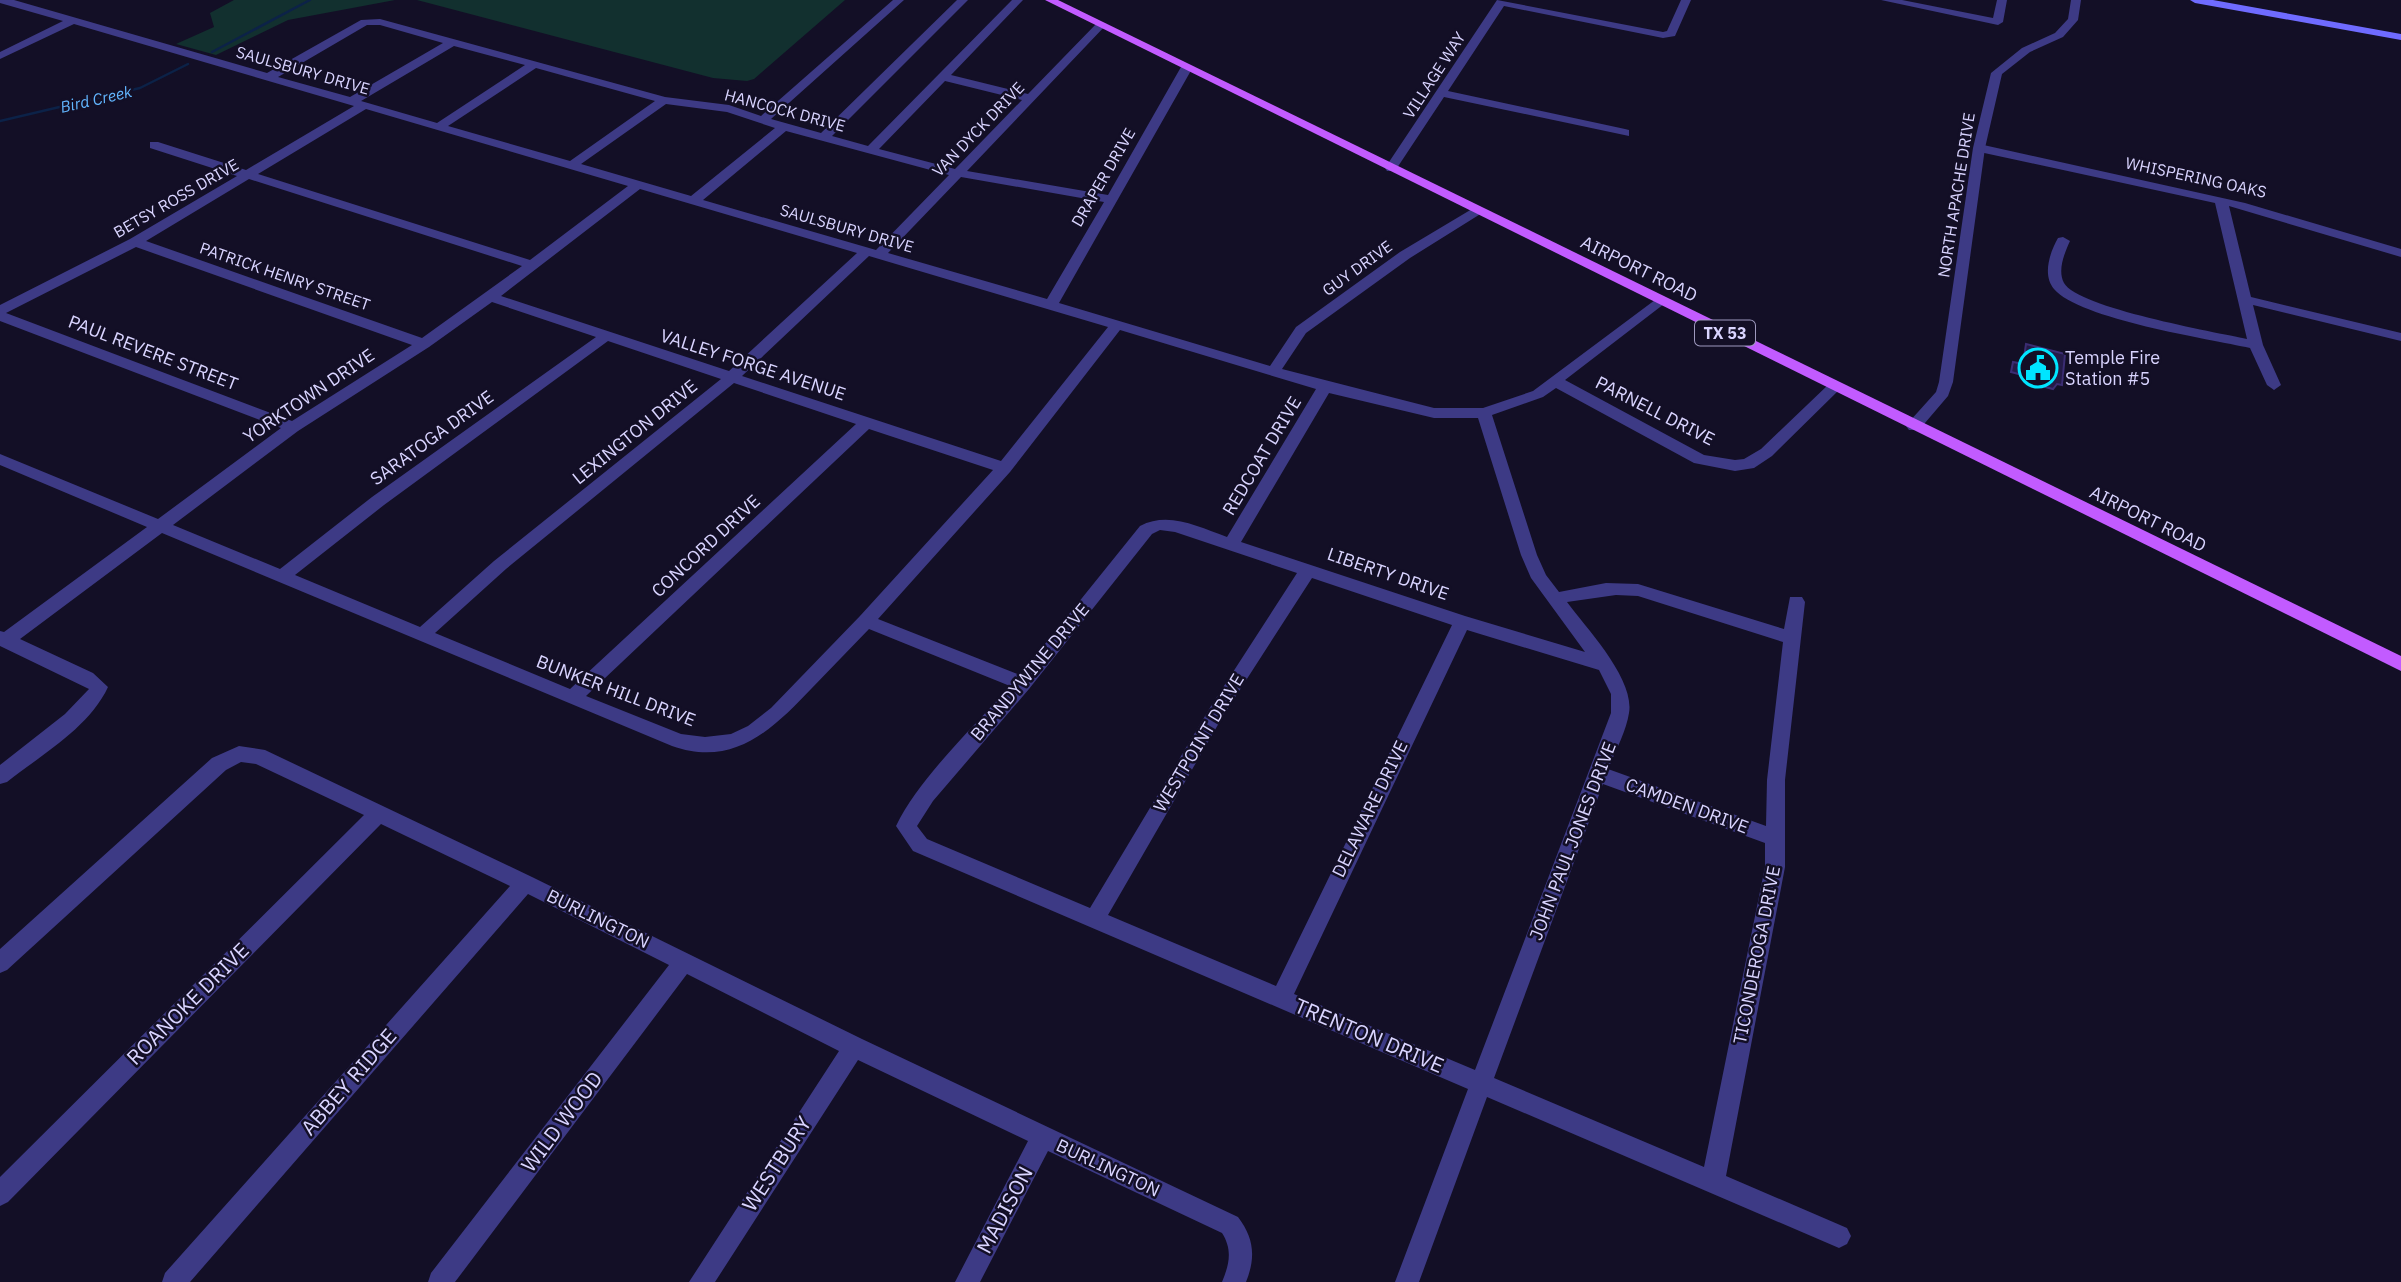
<svg xmlns="http://www.w3.org/2000/svg" width="2401" height="1282" viewBox="0 0 2401 1282" font-family="'IBM Plex Sans',sans-serif">
<style>
.green{fill:#12302f}
.lines{fill:none;stroke-linecap:round;stroke-linejoin:round}
.stream{stroke:#0c2248;stroke-width:2.5}
.building{fill:#241b47;stroke:#3b2d73;stroke-width:2}
.minor{fill:#3d3a85;fill-rule:evenodd}
.tertiary{fill:#3d3a85;fill-rule:evenodd}
.secondary{fill:#6f6bff;fill-rule:evenodd}
.primary{fill:#c25bff;fill-rule:evenodd}
.labels{text-anchor:middle;stroke-width:5;stroke-linejoin:round;paint-order:stroke}
.far-street-label{font-size:16px;fill:#d9d4ff;stroke:#130f26}
.far-water-label{font-size:16px;font-style:italic;fill:#62b6ff;stroke:#130f26}
.shield{fill:#130f26;stroke:#9e99be;stroke-width:2}
.shield-label{font-size:16px;font-weight:bold;fill:#d9d4ff}
.street-label{font-size:18px;fill:#d9d4ff;stroke:#130f26}
.poi-label{font-size:18px;fill:#d9d4ff;stroke:#130f26;text-anchor:start}
.near-street-label{font-size:21px;fill:#d9d4ff;stroke:#130f26}
</style>
<rect width="100%" height="100%" fill="#130f26"/>
<path class="green" d="M 234,0 L 395,0 L 288,20 L 216,55 L 176,44 L 214,27 L 210,13 Z
M 417,0 L 845,0 L 754,79 L 747,81 L 713,78 Z"/>
<g class="lines">
<path class="stream" d="M 212,52 L 310,0
M 0,121 L 140,88 L 188,64"/>
</g>
<path class="building" d="M 2026,344 L 2065,354 L 2062,385 L 2057,384 L 2053,389 L 2030,383 L 2025,379 L 2026,376 L 2011,372 L 2013,362 L 2023,364 Z"/>
<g class="lines">
<path class="minor" d="M 0,0 L 14,0 L 267,73 L 361,20 L 380,19 L 665,97 L 729,105 L 761,116 L 893,0 L 904,0 L 771,119 L 821,133 L 957,0 L 968,0 L 832,136 L 868,146 L 1012,0 L 1023,0 L 951,75 L 1028,94 L 1097,23 L 1106,25 L 967,171 L 1108,195 L 1181,67 L 1187,64 L 1193,67 L 1059,303 L 1270,366 L 1296,327 L 1400,252 L 1477,206 L 1483,210 L 1482,213 L 1410,258 L 1306,333 L 1282,369 L 1434,408 L 1483,408 L 1533,391 L 1659,297 L 1666,301 L 1664,304 L 1565,380 L 1704,455 L 1735,460 L 1744,459 L 1761,449 L 1829,384 L 1839,384 L 1841,387 L 1839,390 L 1772,456 L 1754,468 L 1735,471 L 1694,463 L 1556,388 L 1543,397 L 1492,415 L 1537,555 L 1546,575 L 1559,592 L 1606,583 L 1638,584 L 1784,629 L 1790,597 L 1802,597 L 1805,602 L 1785,780 L 1785,867 L 1726,1176 L 1847,1228 L 1851,1236 L 1847,1244 L 1839,1248 L 1487,1097 L 1419,1282 L 1395,1282 L 1468,1089 L 913,851 L 896,826 C 919,778 974,727 1010,686 L 869,629 C 850,649 831,668 812,688 C 773,729 734,768 672,746 L 162,533 L 20,639 L 93,673 L 108,687 C 89,728 41,755 7,782 L 0,784 L 0,765 L 65,714 L 89,689 L 0,646 L 0,631 L 4,632 L 147,527 L 0,465 L 0,454 L 158,519 L 281,428 L 0,321 L 0,305 L 130,239 L 237,176 L 150,148 L 150,142 L 158,142 L 246,170 L 354,106 L 74,24 L 0,59 L 0,52 L 63,21 L 0,3 ZM 367,25 L 380,25 L 443,43 L 350,97 L 278,77 ZM 454,46 L 525,65 L 437,123 L 361,101 ZM 536,68 L 655,101 L 570,161 L 448,126 ZM 945,81 L 1022,100 L 955,169 L 879,149 ZM 666,104 L 727,112 L 775,128 L 691,196 L 581,164 ZM 366,109 L 628,186 L 530,260 L 258,174 ZM 786,131 L 949,175 L 876,250 L 703,200 ZM 961,177 L 1104,202 L 1047,299 L 888,253 ZM 249,179 L 522,266 L 422,338 L 146,241 ZM 640,189 L 857,253 L 729,371 L 501,296 ZM 136,247 L 412,345 L 292,421 L 6,313 ZM 869,256 L 1108,327 L 1001,461 L 742,376 ZM 492,302 L 596,337 L 372,497 L 280,569 L 173,525 L 298,431 L 429,347 ZM 1120,330 L 1316,389 L 1227,537 C 1198,527 1169,511 1140,526 L 1020,675 L 878,619 L 1010,472 ZM 608,341 L 721,379 L 494,561 L 420,627 L 295,575 L 384,505 ZM 734,383 L 856,424 L 570,689 L 435,633 L 506,569 ZM 1329,393 L 1434,418 L 1478,418 L 1521,555 L 1531,578 L 1585,652 L 1465,616 L 1241,542 ZM 869,429 L 993,470 L 860,616 L 771,708 L 748,726 L 731,734 L 705,737 L 681,734 L 586,696 ZM 1160,530 L 1175,532 L 1297,573 L 1211,706 L 1090,908 L 927,839 L 917,826 L 933,801 L 1029,689 L 1152,534 ZM 1312,578 L 1452,625 L 1276,986 L 1108,915 L 1223,716 ZM 1616,595 L 1638,596 L 1783,642 L 1767,780 L 1766,826 L 1608,769 C 1615,752 1626,732 1629,713 C 1635,679 1587,629 1567,602 ZM 1467,630 L 1599,670 L 1611,694 L 1611,713 L 1475,1070 L 1294,994 ZM 1603,784 L 1765,843 L 1765,867 L 1704,1167 L 1494,1078 Z
M 1497,0 L 1663,32 L 1667,31 L 1681,0 L 1691,0 L 1675,36 L 1663,38 L 1504,6 L 1448,91 L 1625,129 L 1629,130 L 1629,136 L 1444,97 L 1395,171 L 1387,171 L 1385,168 Z
M 1881,0 L 1902,0 L 1993,18 L 1997,0 L 2007,0 L 2003,22 L 1998,25 Z
M 1979,144 L 2245,203 L 2401,249 L 2401,257 L 2229,206 L 2251,297 L 2401,333 L 2401,341 L 2253,305 L 2263,345 L 2281,385 L 2274,390 L 2267,385 L 2250,348 C 2209,339 2079,319 2054,289 C 2042,275 2050,252 2058,238 L 2063,237 L 2070,241 C 2065,252 2057,270 2064,283 C 2078,308 2215,332 2247,339 L 2215,203 L 1975,151 L 1975,145 Z
M 239,746 L 265,750 L 532,877 L 862,1039 L 1238,1217 C 1254,1238 1256,1257 1246,1282 L 1222,1282 C 1229,1265 1233,1250 1222,1233 L 1048,1151 L 980,1282 L 955,1282 L 1028,1141 L 858,1060 L 715,1282 L 689,1282 L 839,1051 L 687,974 L 455,1282 L 428,1282 L 431,1273 L 669,965 L 528,894 L 190,1282 L 162,1282 L 165,1273 L 510,886 L 381,824 L 8,1202 L 0,1206 L 0,1177 L 364,815 L 256,764 L 241,762 L 226,770 L 7,970 L 0,973 L 0,949 L 212,758 Z"/>
<path class="tertiary" d="M 2071,0 L 2081,0 L 2078,20 L 2063,37 L 2030,52 L 2002,74 L 1985,148 L 1953,382 L 1948,396 L 1919,430 L 1909,430 L 1906,426 L 1909,422 L 1936,392 L 1939,382 L 1973,148 L 1991,73 L 2022,48 L 2055,33 L 2068,19 Z"/>
<path class="secondary" d="M 2190,0 L 2213,0 L 2401,34 L 2401,40 L 2195,3 Z"/>
<path class="primary" d="M 1045,0 L 1058,0 L 2401,656 L 2401,671 Z"/>
</g>
<defs>
<symbol id="civic-ring" viewBox="-11 -11 22 22"><circle r="9.5" fill="#130f26" stroke="#00e5ff" stroke-width="1.5"/><path d="M-.6-6.5H3V-4.5H.6V-3L4-1V1h2V6H-6V1h2V-1L-.6-3ZM-1.2 2.5V6h2.4V2.5Z" fill="#00e5ff"/></symbol>
</defs>
<g fill-rule="evenodd">
<use href="#civic-ring" x="2016" y="346" width="44" height="44"/>
</g>
<g class="labels">
<g class="far-street-label">
<text transform="translate(303 70) rotate(16)" y="6">SAULSBURY DRIVE</text>
<text transform="translate(1434 75) rotate(-57)" y="6">VILLAGE WAY</text>
<text transform="translate(785 110) rotate(15)" y="6">HANCOCK DRIVE</text>
<text transform="translate(978 129) rotate(-46)" y="6">VAN DYCK DRIVE</text>
<text transform="translate(1103 177) rotate(-60)" y="6">DRAPER DRIVE</text>
<text transform="translate(2196 177) rotate(12)" y="6">WHISPERING OAKS</text>
<text transform="translate(1956 195) rotate(-81)" y="6">NORTH APACHE DRIVE</text>
<text transform="translate(176 198) rotate(-30)" y="6">BETSY ROSS DRIVE</text>
<text transform="translate(847 228) rotate(16)" y="6">SAULSBURY DRIVE</text>
<text transform="translate(1357 268) rotate(-36)" y="6">GUY DRIVE</text>
<text transform="translate(285 276) rotate(19)" y="6">PATRICK HENRY STREET</text>
</g>
<g class="far-water-label">
<text transform="translate(96 99) rotate(-13)" y="6">Bird Creek</text>
</g>
<rect class="shield" x="1695" y="320.5" width="60" height="25" rx="5"/>
<g class="shield-label">
<text x="1725" y="339">TX 53</text>
</g>
<g class="street-label">
<text transform="translate(1639 269) rotate(26)" y="6">AIRPORT ROAD</text>
<text transform="translate(153 353) rotate(21)" y="6">PAUL REVERE STREET</text>
<text transform="translate(753 365) rotate(18)" y="6">VALLEY FORGE AVENUE</text>
<text transform="translate(309 396) rotate(-34)" y="6">YORKTOWN DRIVE</text>
<text transform="translate(1655 411) rotate(27)" y="6">PARNELL DRIVE</text>
<text transform="translate(635 432) rotate(-39)" y="6">LEXINGTON DRIVE</text>
<text transform="translate(432 438) rotate(-36)" y="6">SARATOGA DRIVE</text>
<text transform="translate(1262 456) rotate(-59)" y="6">REDCOAT DRIVE</text>
<text transform="translate(2148 519) rotate(26)" y="6">AIRPORT ROAD</text>
<text transform="translate(706 546) rotate(-43)" y="6">CONCORD DRIVE</text>
<text transform="translate(1388 574) rotate(19)" y="6">LIBERTY DRIVE</text>
<text transform="translate(1030 672) rotate(-50)" y="6">BRANDYWINE DRIVE</text>
<text transform="translate(616 691) rotate(21)" y="6">BUNKER HILL DRIVE</text>
<text transform="translate(1199 743) rotate(-59)" y="6">WESTPOINT DRIVE</text>
<text transform="translate(1687 806) rotate(20)" y="6">CAMDEN DRIVE</text>
<text transform="translate(1370 809) rotate(-64)" y="6">DELAWARE DRIVE</text>
<text transform="translate(1573 841) rotate(-69)" y="6">JOHN PAUL JONES DRIVE</text>
<text transform="translate(598 919) rotate(26)" y="6">BURLINGTON</text>
<text transform="translate(1757 955) rotate(-79)" y="6">TICONDEROGA DRIVE</text>
<text transform="translate(1108 1168) rotate(25)" y="6">BURLINGTON</text>
</g>
<g class="poi-label">
<text x="2065" y="364">Temple Fire<tspan x="2065" dy="21">Station #5</tspan></text>
</g>
<g class="near-street-label">
<text transform="translate(188 1004) rotate(-45)" y="7">ROANOKE DRIVE</text>
<text transform="translate(1369 1036) rotate(23)" y="7">TRENTON DRIVE</text>
<text transform="translate(349 1082) rotate(-49)" y="7">ABBEY RIDGE</text>
<text transform="translate(562 1122) rotate(-53)" y="7">WILD WOOD</text>
<text transform="translate(777 1164) rotate(-57)" y="7">WESTBURY</text>
<text transform="translate(1005 1210) rotate(-62)" y="7">MADISON</text>
</g>
</g>
</svg>
